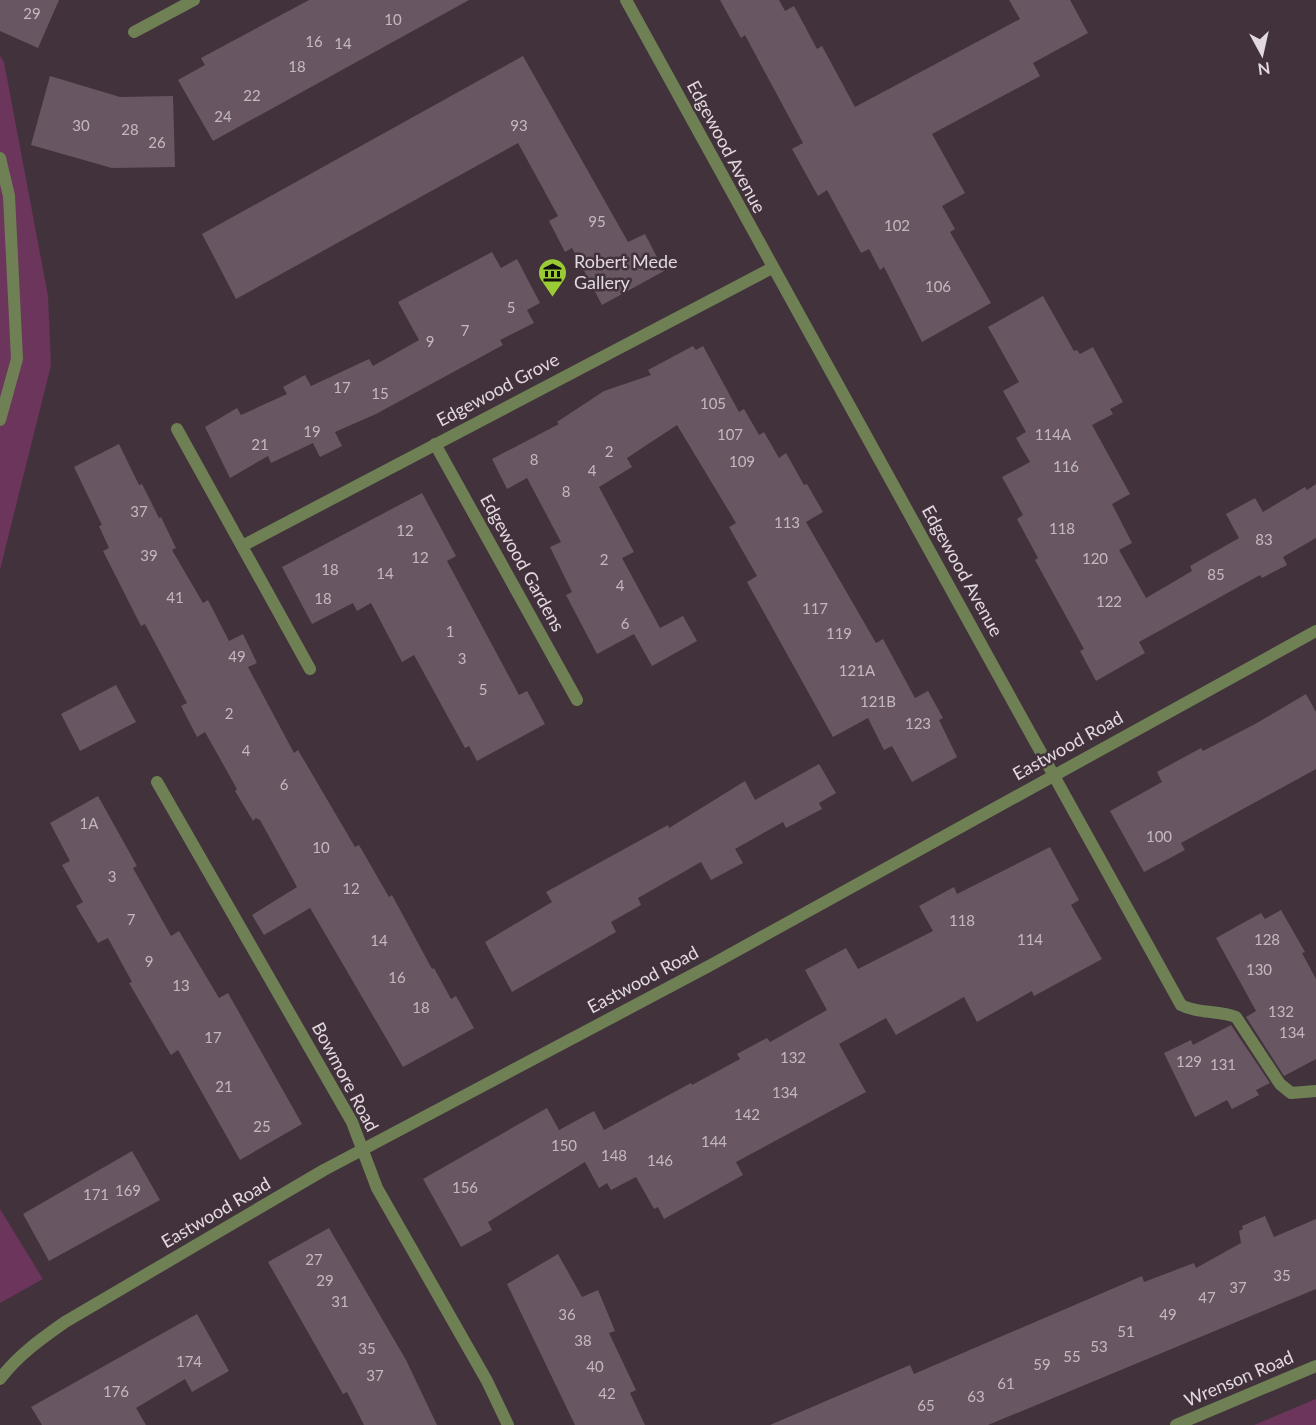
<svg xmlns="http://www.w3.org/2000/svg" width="1316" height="1425" viewBox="0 0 1316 1425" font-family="Lato,sans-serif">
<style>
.green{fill:#6c355c}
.building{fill:#685762}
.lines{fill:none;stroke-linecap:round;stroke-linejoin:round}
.lane{stroke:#6f8154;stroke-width:12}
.street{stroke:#6f8154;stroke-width:12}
.labels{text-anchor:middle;stroke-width:5;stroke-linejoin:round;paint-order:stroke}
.number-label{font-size:15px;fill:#c4b8c0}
.street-label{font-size:18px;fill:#e2d8df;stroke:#42323c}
.poi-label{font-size:18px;fill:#e2d8df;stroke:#42323c;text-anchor:start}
</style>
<rect width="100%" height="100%" fill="#42323c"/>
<path class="green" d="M 0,56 L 4,62 L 48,296 L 51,365 L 0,570 Z
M 0,1209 L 43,1279 L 0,1303 Z
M 1316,1399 L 1316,1425 L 1254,1425 Z"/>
<path class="building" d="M 0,0 L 59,0 L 38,48 L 0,31 Z
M 309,0 L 469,0 L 213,141 L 178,80 L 205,65 L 201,58 Z
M 720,0 L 779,0 L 785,11 L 794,6 L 817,49 L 822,46 L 855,107 L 1020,19 L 1009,0 L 1070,0 L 1088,33 L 1033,63 L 1040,76 L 932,134 L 965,193 L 942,206 L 955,229 L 950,232 L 991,303 L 922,342 L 884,267 L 880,270 L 869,249 L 861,253 L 827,190 L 818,196 L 792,149 L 803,143 L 745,35 L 741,38 Z
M 523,56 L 628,242 L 645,234 L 664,271 L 602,305 L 572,248 L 565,252 L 549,221 L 558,216 L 518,143 L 236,299 L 202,234 Z
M 50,76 L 120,97 L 173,96 L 175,167 L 112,168 L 31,145 Z
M 492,252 L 501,268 L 517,259 L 540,303 L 527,310 L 534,323 L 500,340 L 503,345 L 376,414 L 335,432 L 342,446 L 320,457 L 313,443 L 271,463 L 268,456 L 230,478 L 205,427 L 237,408 L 241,415 L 287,394 L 283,387 L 305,375 L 311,386 L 369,359 L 373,366 L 419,340 L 398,302 Z
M 1043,296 L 1074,351 L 1077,350 L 1080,354 L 1093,347 L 1123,402 L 1110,409 L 1113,414 L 1092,425 L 1130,494 L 1112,504 L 1132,543 L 1119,550 L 1146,598 L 1192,571 L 1190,566 L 1239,538 L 1226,514 L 1255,498 L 1263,512 L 1305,487 L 1307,490 L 1316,484 L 1316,538 L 1283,557 L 1287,565 L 1262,578 L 1260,575 L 1139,642 L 1145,653 L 1096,681 L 1080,651 L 1084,649 L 1035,560 L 1038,558 L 1017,519 L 1023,515 L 1002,477 L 1030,462 L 1016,438 L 1026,432 L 1003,391 L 1019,382 L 988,327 Z
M 693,346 L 696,350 L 703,346 L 739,412 L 744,409 L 759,435 L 764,432 L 779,458 L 786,453 L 804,485 L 807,484 L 823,512 L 806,522 L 876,643 L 883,639 L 915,698 L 928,691 L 943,718 L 939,720 L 957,757 L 912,782 L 892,746 L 884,750 L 868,718 L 833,737 L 747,582 L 757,576 L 729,527 L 736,523 L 677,425 L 627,458 L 632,467 L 599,487 L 634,552 L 622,558 L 660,628 L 683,616 L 697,641 L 652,666 L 634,634 L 597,654 L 566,595 L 572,592 L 550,547 L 561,542 L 527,478 L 507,489 L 492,459 L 559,424 L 557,422 L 604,391 L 651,375 L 648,370 Z
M 119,444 L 139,485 L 142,484 L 159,518 L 161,517 L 176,548 L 172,550 L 203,603 L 208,600 L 229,641 L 243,634 L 257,663 L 248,667 L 294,753 L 298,750 L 355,847 L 359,845 L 389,897 L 392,895 L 432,969 L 434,968 L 451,999 L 456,996 L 474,1028 L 403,1067 L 310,908 L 264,935 L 252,915 L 297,887 L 260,820 L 256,818 L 253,821 L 235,791 L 237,789 L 205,732 L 197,737 L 181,706 L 187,703 L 145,624 L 141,626 L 103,551 L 109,548 L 99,526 L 102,525 L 74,467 Z
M 422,493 L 456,556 L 447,561 L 519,695 L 527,691 L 545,724 L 477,761 L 469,746 L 465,748 L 414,655 L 402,662 L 371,603 L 357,611 L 353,603 L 312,624 L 282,567 Z
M 116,685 L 136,722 L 80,751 L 61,714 Z
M 1306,694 L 1316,712 L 1316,769 L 1181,843 L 1185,850 L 1144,872 L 1110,811 L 1162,782 L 1157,772 L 1201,748 L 1203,751 L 1257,723 Z
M 819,764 L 836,793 L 819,803 L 822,809 L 786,828 L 783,822 L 735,849 L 743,863 L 711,880 L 701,862 L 638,898 L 641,905 L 611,922 L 616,932 L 512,992 L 485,942 L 552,902 L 546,892 L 668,825 L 669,828 L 745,781 L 755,800 Z
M 98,796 L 137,866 L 133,868 L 171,936 L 179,931 L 219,998 L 228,993 L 302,1124 L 240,1160 L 178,1050 L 171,1055 L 129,983 L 132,982 L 108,938 L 98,943 L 76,906 L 83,902 L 62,865 L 70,861 L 50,823 Z
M 1050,847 L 1079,900 L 1071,905 L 1102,959 L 1034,996 L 1032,991 L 977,1022 L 964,997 L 896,1035 L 886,1018 L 839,1044 L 866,1092 L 736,1162 L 743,1175 L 664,1219 L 658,1207 L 654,1209 L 636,1177 L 611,1190 L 607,1183 L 599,1188 L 585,1162 L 488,1222 L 492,1230 L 461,1247 L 423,1179 L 547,1108 L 559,1130 L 594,1111 L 604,1130 L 691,1083 L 692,1085 L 740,1059 L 737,1054 L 767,1038 L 770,1042 L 827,1010 L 805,970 L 846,948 L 858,969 L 933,931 L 919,906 L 954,887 L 957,894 Z
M 1281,910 L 1305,952 L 1302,953 L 1316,979 L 1316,1059 L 1284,1076 L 1246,1017 L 1256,1011 L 1216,938 L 1261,913 L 1265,919 Z
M 1231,1025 L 1270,1083 L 1256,1090 L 1259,1095 L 1232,1109 L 1227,1100 L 1195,1117 L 1164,1053 L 1191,1040 L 1193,1045 Z
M 132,1151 L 160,1200 L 49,1261 L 23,1214 Z
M 1265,1216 L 1274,1237 L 1316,1219 L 1316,1289 L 988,1425 L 770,1425 L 910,1365 L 914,1374 L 1142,1276 L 1144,1282 L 1194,1263 L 1196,1268 L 1241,1243 L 1239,1231 L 1243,1229 L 1242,1226 Z
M 329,1228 L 406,1360 L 437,1425 L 364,1425 L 347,1392 L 343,1394 L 268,1262 Z
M 558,1254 L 582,1297 L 598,1290 L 615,1331 L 609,1333 L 636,1390 L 630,1393 L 645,1425 L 575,1425 L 507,1284 Z
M 197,1314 L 229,1371 L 192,1392 L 185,1379 L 136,1408 L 146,1425 L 42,1425 L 31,1407 Z"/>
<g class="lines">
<path class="lane" d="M 0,158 L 9,196 L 17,359 L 0,420"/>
<path class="street" d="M 626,0 C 809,337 996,670 1181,1005 C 1198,1014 1218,1010 1236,1017 L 1280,1084 L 1291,1093 L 1316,1091
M 134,32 L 194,0
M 177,429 L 310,669
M 435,444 L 577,700
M 242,546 L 772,268
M 157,782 L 352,1122 L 377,1188 L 487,1381 L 508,1425
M 0,1379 C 18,1355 41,1339 65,1322 L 324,1170 L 709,966 L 1316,631
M 1176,1425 L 1316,1366"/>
</g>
<defs>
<symbol id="museum-pin" viewBox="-11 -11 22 30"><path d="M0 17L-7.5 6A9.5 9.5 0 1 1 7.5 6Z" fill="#9acb35" stroke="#42323c"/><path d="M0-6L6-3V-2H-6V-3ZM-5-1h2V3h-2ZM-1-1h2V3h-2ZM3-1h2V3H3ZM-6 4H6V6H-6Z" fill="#111"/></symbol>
</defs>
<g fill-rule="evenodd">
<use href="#museum-pin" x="536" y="256" width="33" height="45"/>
</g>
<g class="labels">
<g class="number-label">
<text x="32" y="19">29</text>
<text x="393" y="25">10</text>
<text x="314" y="47">16</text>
<text x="343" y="49">14</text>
<text x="297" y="72">18</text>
<text x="252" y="101">22</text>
<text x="223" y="122">24</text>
<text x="81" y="131">30</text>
<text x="519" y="131">93</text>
<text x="130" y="135">28</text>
<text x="157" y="148">26</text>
<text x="597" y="227">95</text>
<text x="897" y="231">102</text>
<text x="938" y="292">106</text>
<text x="511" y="313">5</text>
<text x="465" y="336">7</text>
<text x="430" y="347">9</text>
<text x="342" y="393">17</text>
<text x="380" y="399">15</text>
<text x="713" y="409">105</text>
<text x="312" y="437">19</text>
<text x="730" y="440">107</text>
<text x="1053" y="440">114A</text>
<text x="260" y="450">21</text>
<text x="609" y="457">2</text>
<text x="534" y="465">8</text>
<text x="742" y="467">109</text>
<text x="1066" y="472">116</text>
<text x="592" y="476">4</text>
<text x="566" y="497">8</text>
<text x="139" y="517">37</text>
<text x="787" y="528">113</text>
<text x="1062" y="534">118</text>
<text x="405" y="536">12</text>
<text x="1264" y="545">83</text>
<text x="149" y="561">39</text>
<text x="420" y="563">12</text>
<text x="1095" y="564">120</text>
<text x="604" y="565">2</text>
<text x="330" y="575">18</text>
<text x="385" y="579">14</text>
<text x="1216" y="580">85</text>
<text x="620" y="591">4</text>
<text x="175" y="603">41</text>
<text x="323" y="604">18</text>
<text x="1109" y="607">122</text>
<text x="815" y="614">117</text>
<text x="625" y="629">6</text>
<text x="450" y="637">1</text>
<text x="839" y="639">119</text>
<text x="237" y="662">49</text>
<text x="462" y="664">3</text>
<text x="857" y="676">121A</text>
<text x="483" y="695">5</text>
<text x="878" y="707">121B</text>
<text x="229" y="719">2</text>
<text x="918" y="729">123</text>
<text x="246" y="756">4</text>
<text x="284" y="790">6</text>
<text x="89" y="829">1A</text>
<text x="1159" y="842">100</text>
<text x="321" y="853">10</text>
<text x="112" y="882">3</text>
<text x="351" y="894">12</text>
<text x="131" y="925">7</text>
<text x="962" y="926">118</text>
<text x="1030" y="945">114</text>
<text x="1267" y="945">128</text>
<text x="379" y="946">14</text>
<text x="149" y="967">9</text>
<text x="1259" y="975">130</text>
<text x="397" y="983">16</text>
<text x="181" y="991">13</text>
<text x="421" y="1013">18</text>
<text x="1281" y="1017">132</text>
<text x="1292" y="1038">134</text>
<text x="213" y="1043">17</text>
<text x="793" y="1063">132</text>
<text x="1189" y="1067">129</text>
<text x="1223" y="1070">131</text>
<text x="224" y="1092">21</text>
<text x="785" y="1098">134</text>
<text x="747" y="1120">142</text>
<text x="262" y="1132">25</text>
<text x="714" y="1147">144</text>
<text x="564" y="1151">150</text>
<text x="614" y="1161">148</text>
<text x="660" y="1166">146</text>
<text x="465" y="1193">156</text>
<text x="128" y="1196">169</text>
<text x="96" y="1200">171</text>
<text x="314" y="1265">27</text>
<text x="1282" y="1281">35</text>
<text x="325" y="1286">29</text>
<text x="1238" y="1293">37</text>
<text x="1207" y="1303">47</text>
<text x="340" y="1307">31</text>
<text x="567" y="1320">36</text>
<text x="1168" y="1320">49</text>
<text x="1126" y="1337">51</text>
<text x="583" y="1346">38</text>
<text x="1099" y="1352">53</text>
<text x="367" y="1354">35</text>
<text x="1072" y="1362">55</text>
<text x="189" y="1367">174</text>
<text x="1042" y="1370">59</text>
<text x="595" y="1372">40</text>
<text x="375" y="1381">37</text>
<text x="1006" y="1389">61</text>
<text x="116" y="1397">176</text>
<text x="607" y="1399">42</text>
<text x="976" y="1402">63</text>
<text x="926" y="1411">65</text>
</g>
<g class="street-label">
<text transform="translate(726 147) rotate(62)" y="6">Edgewood Avenue</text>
<text transform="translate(498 390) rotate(-28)" y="6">Edgewood Grove</text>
<text transform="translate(522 563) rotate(61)" y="6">Edgewood Gardens</text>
<text transform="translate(962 571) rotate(61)" y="6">Edgewood Avenue</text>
<text transform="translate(1068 746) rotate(-29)" y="6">Eastwood Road</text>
<text transform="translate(643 980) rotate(-28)" y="6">Eastwood Road</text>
<text transform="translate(345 1077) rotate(62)" y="6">Bowmore Road</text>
<text transform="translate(216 1213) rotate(-30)" y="6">Eastwood Road</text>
<text transform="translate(1239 1379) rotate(-23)" y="6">Wrenson Road</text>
</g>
<g class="poi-label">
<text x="574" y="268">Robert Mede<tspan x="574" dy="21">Gallery</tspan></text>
</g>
</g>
<g transform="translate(1262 54) rotate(172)" stroke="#42323c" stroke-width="4.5" paint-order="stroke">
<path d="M0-4.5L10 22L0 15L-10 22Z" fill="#e2d8df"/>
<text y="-9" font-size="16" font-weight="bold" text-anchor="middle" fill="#e2d8df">N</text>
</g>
</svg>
